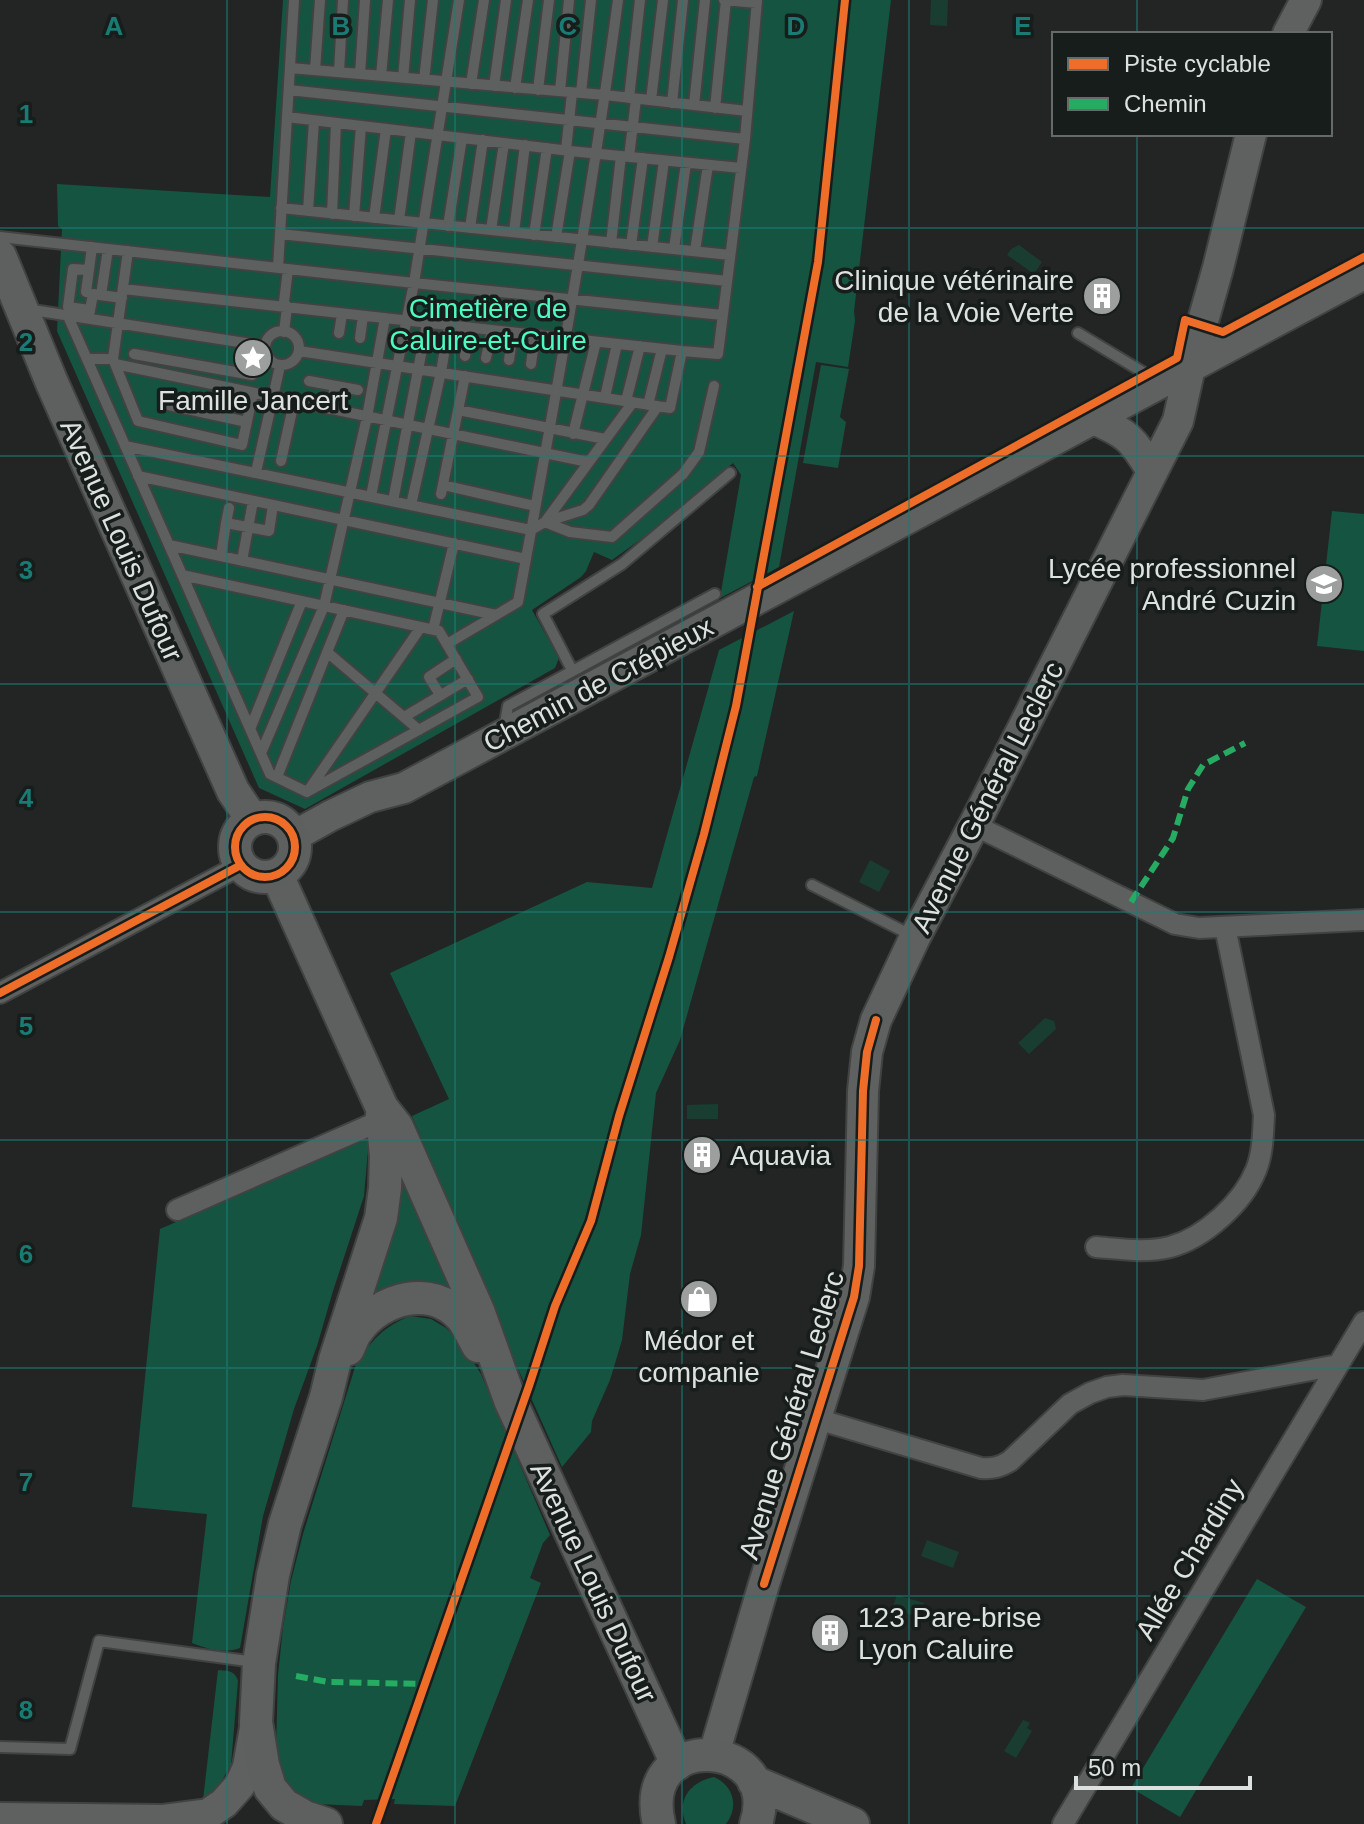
<svg xmlns="http://www.w3.org/2000/svg" width="1364" height="1824" viewBox="0 0 1364 1824" font-family="Helvetica,sans-serif">
<style>
.green{fill:#155441}
.water{fill:#193e31}
.lines{fill:none;stroke-linecap:round;stroke-linejoin:round}
.lane-casing{stroke:#414242;stroke-width:14}
.street-casing{stroke:#414242;stroke-width:24}
.secondary-casing{stroke:#414242;stroke-width:34}
.primary-casing{stroke:#414242;stroke-width:36}
.lane{stroke:#5e5f5f;stroke-width:10}
.street{stroke:#5e5f5f;stroke-width:20}
.secondary{stroke:#5f6160;stroke-width:30}
.primary{stroke:#5e6060;stroke-width:32}
.quiet{stroke:#26ab63;stroke-width:6;stroke-dasharray:12 6;stroke-linecap:butt}
.cycleway-casing{stroke:#171d1a;stroke-width:13}
.cycleway{stroke:#ee6e29;stroke-width:8}
.grid{fill:none;stroke:#197b74;stroke-width:2;stroke-opacity:0.55}
.labels{text-anchor:middle;stroke-width:7;stroke-linejoin:round;paint-order:stroke}
.poi-label{font-size:28px;fill:#dde1df;stroke:#171d1a;text-anchor:end}
.park-label{font-size:28px;fill:#4efac4;stroke:#171d1a}
.street-label{font-size:28px;fill:#dde1df;stroke:#171d1a}
.grid-label{font-size:26px;text-anchor:middle;font-weight:bold;fill:#197b74;stroke:#171d1a;stroke-width:7;stroke-linejoin:round;paint-order:stroke}
</style>
<rect width="100%" height="100%" fill="#222524"/>
<path class="green" d="M 283,0 L 891,0 L 854,311 L 855,321 L 848,367 L 816,362 L 779,567 L 720,598 L 741,475 L 733,463 L 644,537 L 612,560 L 594,552 L 586,571 L 581,577 L 532,610 L 559,658 L 555,668 L 305,809 L 259,788 L 57,331 L 62,229 L 58,226 L 57,184 L 270,197 Z
M 821,365 L 849,369 L 840,417 L 846,422 L 838,468 L 803,463 Z
M 1332,511 L 1364,514 L 1364,651 L 1317,646 Z
M 794,611 L 757,776 L 754,777 L 680,1040 L 656,1093 L 641,1235 L 630,1274 L 622,1340 L 610,1380 L 592,1421 L 591,1432 L 562,1467 L 515,1362 L 412,1116 L 449,1099 L 390,973 L 587,882 L 652,888 L 719,650 Z
M 369,1138 L 364,1196 L 333,1291 L 317,1346 L 294,1409 L 263,1516 L 240,1648 C 224,1654 208,1649 192,1643 L 207,1514 L 132,1507 L 160,1229 Z
M 403,1181 L 405,1181 L 452,1289 L 450,1291 L 371,1298 Z
M 410,1316 L 431,1319 L 446,1328 L 460,1342 L 481,1374 L 550,1535 L 543,1543 L 530,1578 L 541,1583 L 455,1806 L 394,1804 L 395,1799 L 364,1800 L 362,1806 L 317,1804 L 295,1795 L 280,1775 L 276,1749 L 278,1675 L 283,1627 L 291,1581 L 303,1534 L 356,1364 C 372,1340 383,1327 410,1316 Z
M 1257,1579 L 1306,1607 L 1180,1817 L 1131,1788 Z
M 218,1670 C 227,1671 235,1670 238,1681 L 231,1765 L 219,1785 L 203,1800 Z
M 714,1777 C 734,1786 739,1807 726,1824 L 686,1824 C 676,1800 690,1782 714,1777 Z"/>
<path class="water" d="M 931,0 L 948,0 L 947,26 L 930,25 Z
M 1019,245 L 1042,262 L 1034,274 L 1007,255 L 1011,249 Z
M 870,860 L 890,871 L 879,892 L 859,882 Z
M 1045,1018 L 1054,1021 L 1056,1029 L 1029,1054 L 1018,1043 Z
M 718,1104 L 718,1119 L 687,1119 L 687,1105 Z
M 927,1540 L 959,1552 L 953,1568 L 921,1556 Z
M 897,1595 L 924,1603 L 919,1617 L 892,1609 Z
M 1023,1720 L 1030,1723 L 1027,1728 L 1032,1731 L 1016,1758 L 1004,1751 Z"/>
<g class="lines">
<defs>
<path id="lane" d="M 724,0 L 757,3
M 290,68 L 605,95 L 747,111
M 315,70 L 320,0
M 339,72 L 343,0
M 360,74 L 365,0
M 381,76 L 388,0
M 403,78 L 410,0
M 424,80 L 433,0
M 471,84 L 484,0
M 494,86 L 506,0
M 515,88 L 528,0
M 289,90 L 745,139
M 538,90 L 549,0
M 560,91 L 569,0
M 581,93 L 591,0
M 629,98 L 640,0
M 651,100 L 663,0
M 672,103 L 683,0
M 694,105 L 705,0
M 715,108 L 726,0
M 287,117 L 570,151 L 741,168
M 566,150 L 572,93
M 629,157 L 636,99
M 281,208 L 730,255
M 308,211 L 314,121
M 332,214 L 336,123
M 354,216 L 361,126
M 374,218 L 386,129
M 399,220 L 411,132
M 448,226 L 462,138
M 470,228 L 483,140
M 491,230 L 504,143
M 514,232 L 525,145
M 280,234 L 727,281
M 534,235 L 547,148
M 0,237 L 414,283 L 722,315
M 556,237 L 570,151
M 611,243 L 621,156
M 631,245 L 643,158
M 652,247 L 664,161
M 674,249 L 686,163
M 128,251 L 113,359 L 138,421 L 242,445 L 253,393
M 695,251 L 708,165
M 278,268 L 294,0
M 89,270 L 73,269 L 68,307 L 90,310
M 123,289 L 682,351
M 86,292 L 92,247
M 101,295 L 108,249
M 26,309 L 265,346
M 67,314 L 270,774 L 307,792
M 89,316 L 93,294 L 122,298
M265 348a17 17 0 1 1 34 0a17 17 0 1 1-34 0Z
M 284,332 L 287,307 L 284,302 L 288,269
M 339,333 L 342,314
M 1078,333 L 1156,380
M 360,338 L 363,316
M 299,351 L 670,408 L 682,351 L 718,354 L 745,139 L 757,0
M 134,354 L 252,375
M 465,356 L 470,328
M 486,358 L 492,330
M 87,359 L 113,359
M 509,360 L 513,333
M 115,364 L 588,462
M 531,364 L 535,335
M 309,381 L 358,390
M 605,397 L 617,344
M 626,401 L 640,346
M 169,405 L 247,422
M 648,405 L 662,349
M 330,409 L 335,386
M 458,410 L 605,439
M 573,434 L 596,342
M 125,446 L 531,530 L 545,522 L 633,402
M 281,461 L 294,402
M 256,472 L 280,366
M 138,476 L 526,559
M 443,485 L 535,506
M 441,494 L 465,376
M 371,496 L 414,283 L 459,0
M 393,501 L 427,323
M 411,505 L 441,372 L 449,325
M 545,522 L 570,532 L 612,537 L 683,474 L 699,452 L 714,386
M 545,522 L 583,510 L 589,505 L 658,406
M 226,523 L 229,508
M 169,545 L 496,615
M 221,556 L 226,523 L 269,531 L 273,505
M 242,561 L 253,501
M 182,575 L 439,631 L 478,697 L 307,792
M 433,630 L 454,543
M 447,644 L 518,602 C 555,402 591,202 618,0
M 327,652 L 419,730
M 572,670 L 543,614 L 622,564 L 730,473
M 440,695 L 429,677 L 456,659
M 404,717 L 468,679
M 250,729 L 302,601
M 504,729 L 508,706 L 715,594
M 261,753 L 324,606 L 367,417 L 385,318
M 277,777 L 344,610
M 308,791 L 421,627
M 812,885 L 913,936
M 0,1747 L 70,1749 L 99,1641 L 255,1662"/>
<path id="street" d="M 974,825 L 1175,924 L 1199,928 L 1364,920
M 0,993 L 241,865
M 177,1210 L 382,1120
M 1096,1247 C 1121,1249 1146,1253 1170,1247 C 1204,1238 1243,1203 1256,1170 C 1263,1153 1263,1133 1264,1115 L 1225,927
M 817,1419 L 981,1468 C 993,1469 1000,1467 1010,1461 L 1070,1404 L 1090,1393 L 1107,1387 L 1123,1385 L 1203,1390 L 1338,1365
M 1063,1824 L 1364,1322"/>
<path id="secondary" d="M 1288,34 L 1306,0
M 1093,419 C 1128,433 1133,440 1152,471
M 294,836 L 330,816 L 370,797 L 404,788 L 1364,274
M 714,1754 L 764,1584 L 854,1297 L 859,1266 L 863,1091 L 867,1052 L 876,1020 L 915,937 L 974,825 L 1178,421 L 1190,367 L 1218,268 L 1251,134
M 0,1818 L 162,1820 L 177,1824
M 162,1820 L 208,1814 L 224,1803 L 240,1785 L 248,1767 L 255,1728"/>
<path id="primary" d="M 0,256 L 52,383 L 233,791 L 252,819
M235 847a30 30 0 1 1 60 0a30 30 0 1 1-60 0Z
M 277,875 L 382,1108 L 397,1127 L 479,1313 L 510,1400 L 677,1764
M 348,1349 C 351,1343 353,1336 357,1331 C 380,1298 432,1283 462,1318 C 468,1326 473,1337 478,1346
M 754,1782 L 853,1824
M 326,1824 L 305,1817 L 284,1805 L 270,1788 L 263,1765 L 256,1722 L 259,1663 L 273,1575 L 285,1524 L 326,1397 L 335,1360 L 381,1218 L 385,1188 L 386,1156 L 382,1115
M 659,1824 C 636,1726 784,1738 756,1824"/>
</defs>
<use href="#lane" class="lane-casing"/>
<use href="#street" class="street-casing"/>
<use href="#secondary" class="secondary-casing"/>
<use href="#primary" class="primary-casing"/>
<use href="#lane" class="lane"/>
<use href="#street" class="street"/>
<use href="#secondary" class="secondary"/>
<use href="#primary" class="primary"/>
<path class="quiet" d="M 1131,902 L 1173,838 L 1188,789 L 1203,765 L 1245,743
M 296,1676 L 328,1682 L 424,1684"/>
<defs>
<path id="cycleway" d="M 757,587 L 1177,358 L 1185,320 L 1223,332 L 1364,257
M235 847a30 30 0 1 1 60 0a30 30 0 1 1-60 0Z
M 0,993 L 241,865
M 764,1584 L 854,1297 L 859,1266 L 863,1091 L 867,1052 L 876,1020
M 376,1824 L 529,1386 L 555,1306 L 591,1221 L 619,1116 L 669,957 L 704,834 L 736,706 L 818,262 L 845,0"/>
</defs>
<use href="#cycleway" class="cycleway-casing"/>
<use href="#cycleway" class="cycleway"/>
</g>
<path class="grid" d="M 227,0 L 227,1824M 455,0 L 455,1824M 682,0 L 682,1824M 909,0 L 909,1824M 1137,0 L 1137,34M 1137,134 L 1137,1824M 0,228 L 1364,228M 0,456 L 1364,456M 0,684 L 1364,684M 0,912 L 1364,912M 0,1140 L 1364,1140M 0,1368 L 1364,1368M 0,1596 L 1364,1596"/>
<defs>
<symbol id="building-disc" viewBox="-11 -11 22 22"><circle r="9.5" fill="#9c9f9e" stroke="#171d1a"/><path d="M-4-6H4V6H1V3H-1V6H-4ZM-2.5-4.3h1.7v1.8h-1.7ZM.8-4.3h1.7v1.8H.8ZM-2.5-1h1.7V.8h-1.7ZM.8-1h1.7V.8H.8Z" fill="#fff"/></symbol>
<symbol id="sight-disc" viewBox="-11 -11 22 22"><circle r="9.5" fill="#9c9f9e" stroke="#171d1a"/><path d="M0-6L1.8-2.2L6-1.7L2.9 1.2L3.7 5.4L0 3.3L-3.7 5.4L-2.9 1.2L-6-1.7L-1.8-2.2Z" fill="#fff"/></symbol>
<symbol id="school-disc" viewBox="-11 -11 22 22"><circle r="9.5" fill="#9c9f9e" stroke="#171d1a"/><path d="M0-5L7-2L0 1L-7-2ZM-4 1L0 2.5L4 1V4Q0 6-4 4Z" fill="#fff"/></symbol>
<symbol id="shop-disc" viewBox="-11 -11 22 22"><circle r="9.5" fill="#9c9f9e" stroke="#171d1a"/><path d="M-5-2.5h2.3a2.7 3.5 0 0 1 5.4 0H5L5.5 6h-11ZM-1.5-2.5h3a1.5 2.3 0 0 0-3 0Z" fill="#fff"/></symbol>
</defs>
<g fill-rule="evenodd">
<use href="#building-disc" x="1080" y="274" width="44" height="44"/>
<use href="#sight-disc" x="231" y="336" width="44" height="44"/>
<use href="#school-disc" x="1302" y="562" width="44" height="44"/>
<use href="#building-disc" x="680" y="1133" width="44" height="44"/>
<use href="#shop-disc" x="677" y="1277" width="44" height="44"/>
<use href="#building-disc" x="808" y="1611" width="44" height="44"/>
</g>
<g class="labels">
<g class="poi-label">
<text x="1074" y="290">Clinique vétérinaire<tspan x="1074" dy="32">de la Voie Verte</tspan></text>
<text x="253" y="410" text-anchor="middle">Famille Jancert</text>
<text x="1296" y="578">Lycée professionnel<tspan x="1296" dy="32">André Cuzin</tspan></text>
<text x="730" y="1165" text-anchor="start">Aquavia</text>
<text x="699" y="1350" text-anchor="middle">Médor et<tspan x="699" dy="32">companie</tspan></text>
<text x="858" y="1627" text-anchor="start">123 Pare-brise<tspan x="858" dy="32">Lyon Caluire</tspan></text>
</g>
<g class="park-label">
<text x="488" y="318">Cimetière de<tspan x="488" dy="32">Caluire-et-Cuire</tspan></text>
</g>
<g class="street-label">
<text transform="translate(122 540) rotate(66)" y="10">Avenue Louis Dufour</text>
<text transform="translate(598 684) rotate(-28)" y="10">Chemin de Crépieux</text>
<text transform="translate(987 797) rotate(-63)" y="10">Avenue Général Leclerc</text>
<text transform="translate(791 1415) rotate(-73)" y="10">Avenue Général Leclerc</text>
<text transform="translate(1189 1559) rotate(-59)" y="10">Allée Chardiny</text>
<text transform="translate(594 1582) rotate(65)" y="10">Avenue Louis Dufour</text>
</g>
</g>
<g class="grid-label">
<text x="114" y="35">A</text>
<text x="341" y="35">B</text>
<text x="568" y="35">C</text>
<text x="796" y="35">D</text>
<text x="1023" y="35">E</text>
<text x="26" y="123">1</text>
<text x="26" y="351">2</text>
<text x="26" y="579">3</text>
<text x="26" y="807">4</text>
<text x="26" y="1035">5</text>
<text x="26" y="1263">6</text>
<text x="26" y="1491">7</text>
<text x="26" y="1719">8</text>
</g>
<rect x="1052" y="32" width="280" height="104" fill="#171d1a" stroke="#666b69" stroke-width="2"/>
<rect x="1068" y="58" width="40" height="12" fill="#ee6e29" stroke="#666b69" stroke-width="2"/>
<text x="1124" y="72" font-size="24" fill="#dde1df">Piste cyclable</text>
<rect x="1068" y="98" width="40" height="12" fill="#26ab63" stroke="#666b69" stroke-width="2"/>
<text x="1124" y="112" font-size="24" fill="#dde1df">Chemin</text>
<path d="M1076 1776v12h174v-12" fill="none" stroke="#dde1df" stroke-width="4"/>
<text x="1088" y="1776" font-size="24" fill="#dde1df" stroke="#171d1a" stroke-width="6" paint-order="stroke">50 m</text>
</svg>
